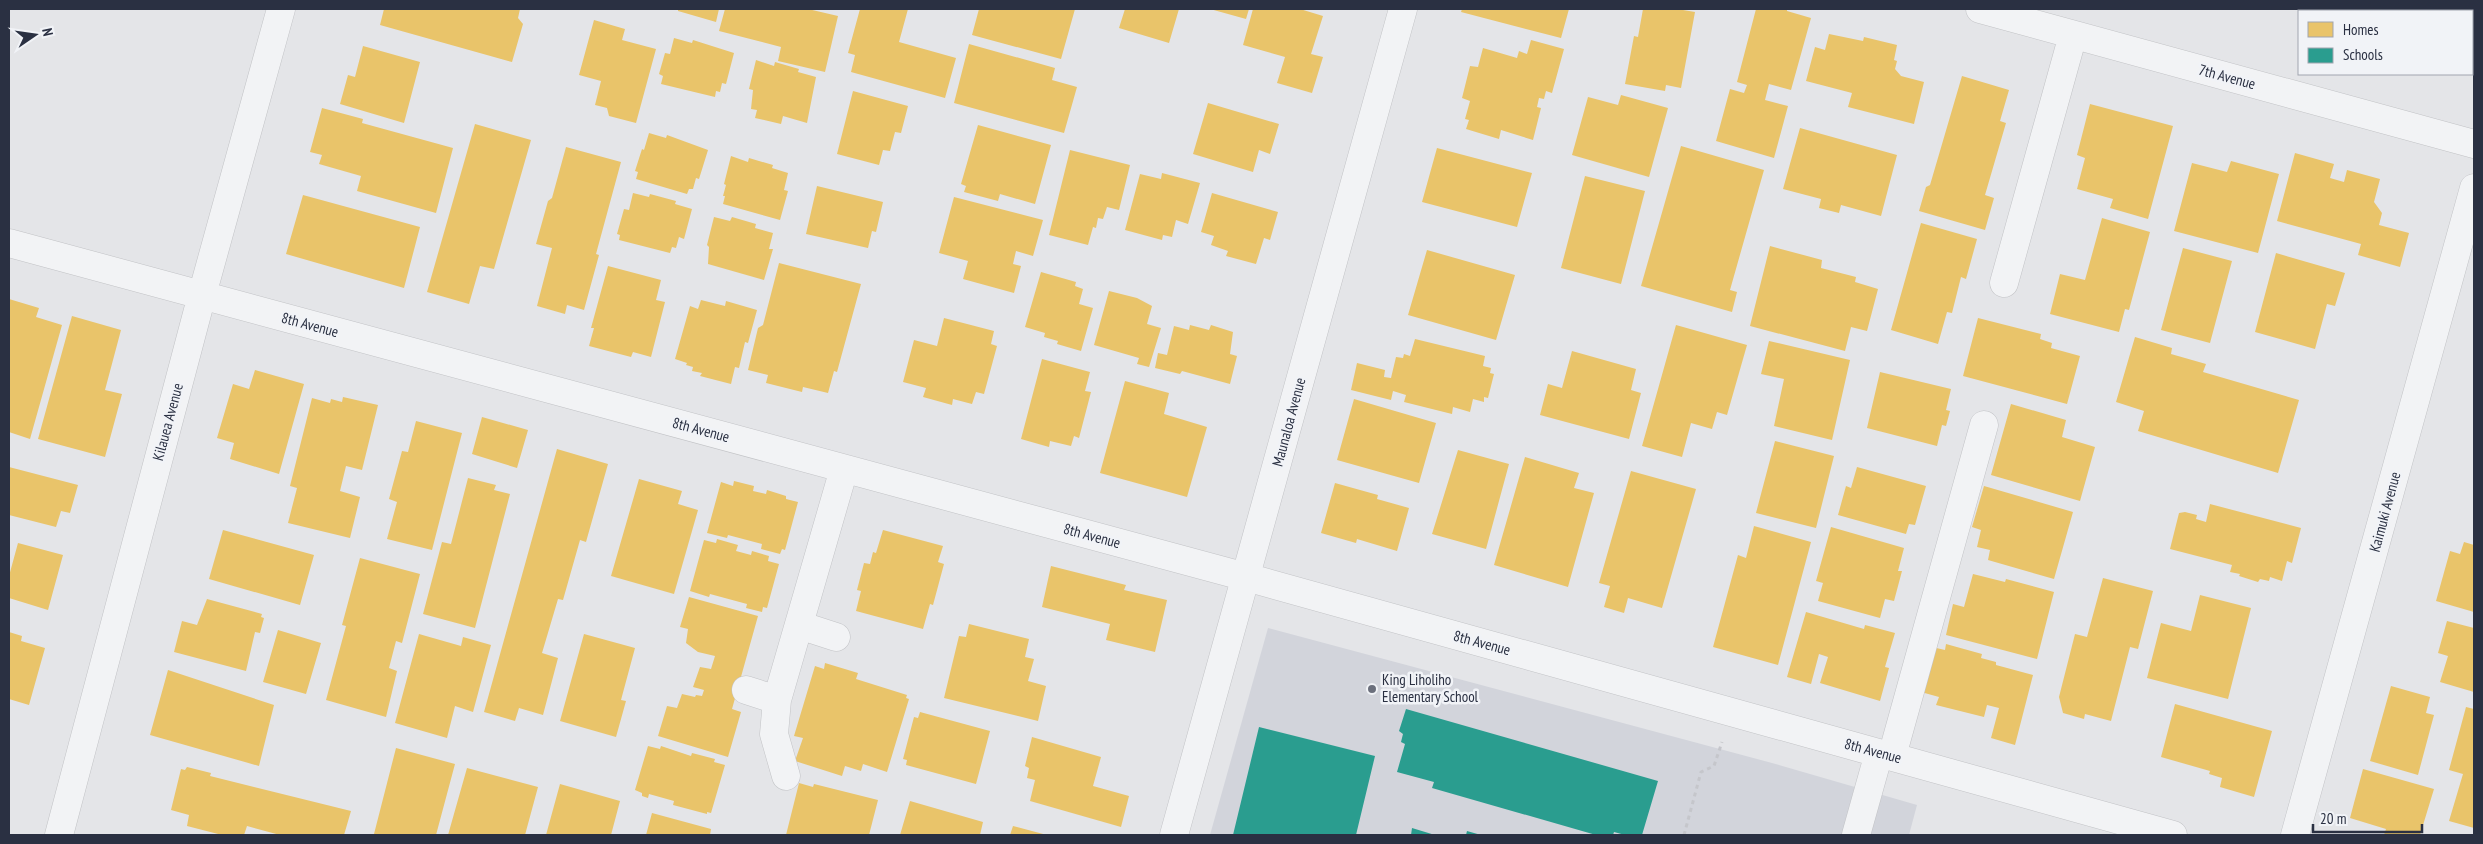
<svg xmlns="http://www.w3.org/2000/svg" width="2483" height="844" viewBox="0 0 2483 844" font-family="'PT Sans Narrow',sans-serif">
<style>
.built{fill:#d2d4db}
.homes{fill:#e9c46a}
.schools{fill:#2a9d8f}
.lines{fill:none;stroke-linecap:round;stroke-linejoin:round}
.minor-casing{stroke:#c2c3c6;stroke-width:29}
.path{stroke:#c5c6cb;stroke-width:3;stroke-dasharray:4 4;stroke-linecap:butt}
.minor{stroke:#f2f3f5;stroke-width:28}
.poi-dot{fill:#6b6f7c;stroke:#f1f3f7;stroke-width:2}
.labels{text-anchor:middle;stroke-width:5;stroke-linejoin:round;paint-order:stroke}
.street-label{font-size:15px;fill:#2a3042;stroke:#f1f3f7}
.poi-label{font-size:15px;fill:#2a3042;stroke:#f1f3f7;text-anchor:start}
</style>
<rect width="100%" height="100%" fill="#e4e5e8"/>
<path class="built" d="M 1268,628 L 1772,763 L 1917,805 L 1909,835 L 1210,835 Z"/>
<path class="homes" d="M 384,9 L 520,9 L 518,18 L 523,24 L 512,62 L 380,25 Z
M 678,9 L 719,9 L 716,22 L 678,11 Z
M 725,9 L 808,9 L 838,16 L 825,72 L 778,61 L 781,47 L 719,31 Z
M 860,9 L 908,9 L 899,42 L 956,58 L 945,98 L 851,72 L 855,55 L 848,53 Z
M 979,9 L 1075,9 L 1061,59 L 972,35 Z
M 1125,9 L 1179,9 L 1169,43 L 1119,28 Z
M 1210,9 L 1249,9 L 1246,19 Z
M 1253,9 L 1300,9 L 1323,16 L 1311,54 L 1323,57 L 1312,93 L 1277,83 L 1285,57 L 1243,45 Z
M 1462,9 L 1569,9 L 1561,38 L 1461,12 Z
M 1643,9 L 1677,9 L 1695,12 L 1681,88 L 1666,85 L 1665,91 L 1625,84 L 1634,36 L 1638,37 Z
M 1756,9 L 1787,9 L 1787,11 L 1811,18 L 1791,90 L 1769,84 L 1765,100 L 1788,106 L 1774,158 L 1716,141 L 1730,89 L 1744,93 L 1747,85 L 1737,82 Z
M 2323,9 L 2387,9 L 2386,11 L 2323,11 Z
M 2407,9 L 2460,9 L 2459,11 L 2406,11 Z
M 594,20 L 625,29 L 622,40 L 656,49 L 636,123 L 609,116 L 607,108 L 595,105 L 601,81 L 579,75 Z
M 1829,34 L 1863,41 L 1864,37 L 1897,45 L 1894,60 L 1897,61 L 1895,69 L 1901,76 L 1924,82 L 1914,124 L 1848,107 L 1852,93 L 1806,81 L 1815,47 L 1825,50 Z
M 674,38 L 692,43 L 693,40 L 734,53 L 726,84 L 722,83 L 720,92 L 716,91 L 715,97 L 661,84 L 663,76 L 659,74 L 665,53 L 670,54 Z
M 1531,40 L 1564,49 L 1552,93 L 1546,91 L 1544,99 L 1539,98 L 1537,107 L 1541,108 L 1533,140 L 1501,130 L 1499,139 L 1466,129 L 1469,120 L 1465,119 L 1470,101 L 1462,98 L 1470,66 L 1478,67 L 1483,48 L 1517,58 L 1519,51 L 1527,54 Z
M 969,44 L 1055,68 L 1052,80 L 1077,87 L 1064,133 L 954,103 Z
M 363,46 L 420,62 L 404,123 L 340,104 L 348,75 L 355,77 Z
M 756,60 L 774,66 L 775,62 L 799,69 L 798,72 L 816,77 L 807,123 L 783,116 L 781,124 L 755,118 L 757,110 L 751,109 L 753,90 L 749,89 Z
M 1962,76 L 2009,90 L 2000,121 L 2006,123 L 1985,195 L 1994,198 L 1985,230 L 1919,211 L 1926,187 L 1930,185 Z
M 853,91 L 908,106 L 901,133 L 895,132 L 890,151 L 883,150 L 879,165 L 837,154 Z
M 1621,95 L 1668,108 L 1649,177 L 1572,155 L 1588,97 L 1618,105 Z
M 1208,103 L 1279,124 L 1270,154 L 1259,150 L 1253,172 L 1193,154 Z
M 2090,104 L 2173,126 L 2148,219 L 2110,208 L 2113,199 L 2077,189 L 2085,158 L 2077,155 Z
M 322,108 L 363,119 L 362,123 L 453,148 L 436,213 L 357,191 L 361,176 L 319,164 L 322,155 L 310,152 Z
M 475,124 L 531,140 L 494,269 L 480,266 L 469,304 L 427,292 Z
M 978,125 L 1051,145 L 1035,204 L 1000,194 L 998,201 L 964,192 L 966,186 L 961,184 Z
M 1800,128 L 1897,155 L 1881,216 L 1841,205 L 1839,213 L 1819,208 L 1821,199 L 1783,189 Z
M 649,133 L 666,138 L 667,135 L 708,150 L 699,179 L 696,178 L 693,189 L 689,189 L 687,194 L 636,179 L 638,172 L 635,171 L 642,149 L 644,150 Z
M 1681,146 L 1764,170 L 1730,290 L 1737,292 L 1732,312 L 1641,286 Z
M 566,147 L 621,162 L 596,254 L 599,255 L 584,310 L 567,305 L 565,314 L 537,306 L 552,248 L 536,244 L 548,201 L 552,198 Z
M 1437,148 L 1532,173 L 1517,227 L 1422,202 Z
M 1070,150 L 1130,165 L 1119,210 L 1107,207 L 1103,219 L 1098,218 L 1096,228 L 1093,227 L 1088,245 L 1049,235 Z
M 2295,153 L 2334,164 L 2330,178 L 2344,182 L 2347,170 L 2380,179 L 2374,202 L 2382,213 L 2379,225 L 2409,233 L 2400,267 L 2358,255 L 2361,244 L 2277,221 Z
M 731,156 L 748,162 L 749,158 L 773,165 L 772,168 L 788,173 L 784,190 L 788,191 L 780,220 L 723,204 L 725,196 L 723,196 L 726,185 L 724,184 Z
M 2231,161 L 2279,174 L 2258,253 L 2174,231 L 2192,163 L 2227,172 Z
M 1162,173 L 1200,183 L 1188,224 L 1176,220 L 1172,237 L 1163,235 L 1162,240 L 1125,230 L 1140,174 L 1161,179 Z
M 1585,176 L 1645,191 L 1621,284 L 1561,268 Z
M 817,186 L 883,202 L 876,232 L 872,231 L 868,248 L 806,234 Z
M 633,193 L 649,197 L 650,194 L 676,201 L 675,204 L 692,209 L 684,239 L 679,237 L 676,248 L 672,247 L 670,253 L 619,240 L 620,235 L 617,234 L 624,209 L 629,210 Z
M 1212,193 L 1278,212 L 1270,240 L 1264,238 L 1256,264 L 1226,256 L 1228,251 L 1211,245 L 1214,236 L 1201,232 Z
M 303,195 L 420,227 L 404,288 L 286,254 Z
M 954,197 L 1043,220 L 1033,256 L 1016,251 L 1013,264 L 1021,266 L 1014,293 L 963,279 L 968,261 L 939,253 Z
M 714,217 L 730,221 L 732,217 L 756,224 L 755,228 L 773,233 L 769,249 L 773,249 L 764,280 L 708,264 L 709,247 L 707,245 Z
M 2102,218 L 2150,232 L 2129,310 L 2125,309 L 2119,332 L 2050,314 L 2060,274 L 2085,280 Z
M 1921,223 L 1977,239 L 1966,279 L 1961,277 L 1952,313 L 1947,312 L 1938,344 L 1891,330 Z
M 1770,246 L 1822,260 L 1821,268 L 1856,277 L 1855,282 L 1878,289 L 1867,331 L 1851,327 L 1845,351 L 1750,326 Z
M 2183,248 L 2232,261 L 2210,343 L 2161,330 Z
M 1427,250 L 1515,275 L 1496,340 L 1408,315 Z
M 2276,253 L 2345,273 L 2335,306 L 2327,304 L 2315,349 L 2255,332 Z
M 779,263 L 861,284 L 837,372 L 834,371 L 828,393 L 803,387 L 802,392 L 766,383 L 768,375 L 748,370 L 758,328 L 763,325 Z
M 608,266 L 661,280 L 656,300 L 665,302 L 651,357 L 633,352 L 631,357 L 589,346 L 594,328 L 591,328 Z
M 1041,272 L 1076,282 L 1075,286 L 1083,289 L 1079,304 L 1093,308 L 1081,351 L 1057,344 L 1058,341 L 1044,337 L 1045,333 L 1025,327 Z
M 1109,291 L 1137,298 L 1152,306 L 1147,324 L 1161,328 L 1149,367 L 1137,364 L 1139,358 L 1094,345 Z
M 9,299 L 39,308 L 36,317 L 62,325 L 30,439 L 9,432 Z
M 701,300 L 725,306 L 726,301 L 757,310 L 748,343 L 745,342 L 739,368 L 735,367 L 731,384 L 700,376 L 702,373 L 692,371 L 693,367 L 686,365 L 687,363 L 675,359 L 690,306 L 698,309 Z
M 72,316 L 121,330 L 105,390 L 122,394 L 105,457 L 38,439 Z
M 944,318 L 994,331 L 991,344 L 997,346 L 984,394 L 976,392 L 972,404 L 953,399 L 952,405 L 923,397 L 926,388 L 903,382 L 914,340 L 937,346 Z
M 1978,318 L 2041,334 L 2040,339 L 2052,343 L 2051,348 L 2080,356 L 2067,404 L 1963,376 Z
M 1190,325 L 1209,330 L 1211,325 L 1233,332 L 1230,354 L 1237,356 L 1230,384 L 1182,371 L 1180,374 L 1155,368 L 1158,353 L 1167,355 L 1174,326 L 1189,330 Z
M 1676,325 L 1747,345 L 1727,415 L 1717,412 L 1712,429 L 1691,423 L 1682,457 L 1642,446 Z
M 2135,337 L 2172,348 L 2171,354 L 2206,364 L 2203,372 L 2299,400 L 2278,473 L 2138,431 L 2144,411 L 2116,402 Z
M 1415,339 L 1485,356 L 1483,366 L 1491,368 L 1490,373 L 1494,374 L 1488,398 L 1484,397 L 1484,402 L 1473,399 L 1470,412 L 1453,407 L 1452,414 L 1404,402 L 1406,395 L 1393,391 L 1391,400 L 1351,390 L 1357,363 L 1385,370 L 1384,377 L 1391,378 L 1396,357 L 1403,358 L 1404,354 L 1410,356 Z
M 1769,341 L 1850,360 L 1832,440 L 1774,426 L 1784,379 L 1761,374 Z
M 1572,351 L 1636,369 L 1631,390 L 1641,393 L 1629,439 L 1540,415 L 1548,384 L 1562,388 Z
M 1042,359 L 1090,372 L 1085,391 L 1091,392 L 1079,438 L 1074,436 L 1071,446 L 1050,441 L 1049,447 L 1021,439 Z
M 255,370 L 304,384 L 279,474 L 230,459 L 234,443 L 217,438 L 233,384 L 249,389 Z
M 1880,372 L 1951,389 L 1946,410 L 1950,411 L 1946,426 L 1942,425 L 1937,446 L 1867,428 Z
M 1125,381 L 1169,393 L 1164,414 L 1207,427 L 1187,497 L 1100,473 Z
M 343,397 L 378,405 L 362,470 L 346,466 L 340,491 L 360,497 L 350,538 L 288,523 L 297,488 L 290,486 L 312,398 L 330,403 L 331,399 L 342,402 Z
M 1354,399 L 1436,423 L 1419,483 L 1337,460 Z
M 2011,404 L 2066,420 L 2062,437 L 2095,447 L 2080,501 L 1991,475 Z
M 482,417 L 528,430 L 517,468 L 472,454 Z
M 416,421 L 462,433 L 432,550 L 387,539 L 397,502 L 389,499 L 402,451 L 408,452 Z
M 1775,441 L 1834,456 L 1816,528 L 1756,513 Z
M 557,449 L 608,464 L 586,542 L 580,540 L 563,600 L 558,599 L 542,653 L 558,658 L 543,715 L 519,708 L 515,721 L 484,712 Z
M 1458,450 L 1509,464 L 1486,549 L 1432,534 Z
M 1525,457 L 1579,473 L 1574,488 L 1594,493 L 1568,587 L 1494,565 Z
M 9,467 L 78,485 L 70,513 L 61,511 L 56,527 L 9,515 Z
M 1857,467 L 1926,486 L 1915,525 L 1909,524 L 1906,534 L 1838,515 L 1846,486 L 1851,488 Z
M 1631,471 L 1696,489 L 1662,608 L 1628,598 L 1624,613 L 1604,607 L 1610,586 L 1599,583 Z
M 468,478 L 496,485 L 494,490 L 510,494 L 475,628 L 423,614 L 442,542 L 451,544 Z
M 639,479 L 682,491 L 678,504 L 698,510 L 674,594 L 611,576 Z
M 734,481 L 754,486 L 753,491 L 766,494 L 767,490 L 786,496 L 786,499 L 798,502 L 785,550 L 782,549 L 780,554 L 761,549 L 762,544 L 728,535 L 727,538 L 707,533 L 721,482 L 733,486 Z
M 1335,483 L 1378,495 L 1377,499 L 1409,508 L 1397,551 L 1357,539 L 1356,543 L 1321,533 Z
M 1984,486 L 2073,512 L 2054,579 L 1988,560 L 1990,550 L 1977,547 L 1981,530 L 1972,527 Z
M 2210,504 L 2301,528 L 2292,563 L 2287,561 L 2282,581 L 2270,577 L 2269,581 L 2260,579 L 2258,582 L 2239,576 L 2240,574 L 2230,572 L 2232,565 L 2170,549 L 2179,513 L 2185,512 L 2197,515 L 2196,519 L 2206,522 Z
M 1754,526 L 1811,542 L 1778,665 L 1713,647 L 1738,555 L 1746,558 Z
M 1831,527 L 1904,548 L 1898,571 L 1902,571 L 1894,601 L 1885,599 L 1880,618 L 1818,601 L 1823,583 L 1816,581 Z
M 223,530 L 314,555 L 300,605 L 209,579 Z
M 883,530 L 943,546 L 938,562 L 944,564 L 933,605 L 930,604 L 923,629 L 856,611 L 861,591 L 857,590 L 864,563 L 870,564 L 873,552 L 876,553 Z
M 717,539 L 738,545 L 736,551 L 751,555 L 752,551 L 769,556 L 768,561 L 779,564 L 767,608 L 763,607 L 762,612 L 746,608 L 747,604 L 710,594 L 709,597 L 690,591 L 704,540 L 716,543 Z
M 2464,542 L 2474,545 L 2474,612 L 2436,601 L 2450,551 L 2460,554 Z
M 18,543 L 63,555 L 48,610 L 9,598 L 9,576 Z
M 360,558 L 420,574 L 402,643 L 396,641 L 389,668 L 397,671 L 386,717 L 326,700 L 346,626 L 342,625 Z
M 1051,566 L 1126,585 L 1124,590 L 1167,600 L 1155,652 L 1106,640 L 1110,624 L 1042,607 Z
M 1973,574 L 2005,582 L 2006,579 L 2054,592 L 2037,659 L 1946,635 L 1953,604 L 1964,607 Z
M 2103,578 L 2153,591 L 2138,649 L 2130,647 L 2111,721 L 2085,714 L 2084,719 L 2063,713 L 2059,697 L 2075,634 L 2087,637 Z
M 2200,595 L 2251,608 L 2228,699 L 2147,678 L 2161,623 L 2191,631 Z
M 689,597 L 758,616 L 732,709 L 741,712 L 728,757 L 658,736 L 667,706 L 677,708 L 682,694 L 695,697 L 696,695 L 702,696 L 704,690 L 693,687 L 700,667 L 711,669 L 715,656 L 698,652 L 686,643 L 688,629 L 680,627 Z
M 207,599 L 262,614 L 261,617 L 264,618 L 260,633 L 255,632 L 246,671 L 174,652 L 182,621 L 197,625 Z
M 1806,612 L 1864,629 L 1865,625 L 1895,633 L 1885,667 L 1889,668 L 1880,701 L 1820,683 L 1828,657 L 1819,654 L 1811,684 L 1787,677 Z
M 2447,621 L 2474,628 L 2474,692 L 2440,682 L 2448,656 L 2438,653 Z
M 969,624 L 1029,639 L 1025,657 L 1034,659 L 1028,681 L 1046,686 L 1038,721 L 944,698 L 959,636 L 966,637 Z
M 278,630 L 321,643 L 306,694 L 263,682 Z
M 9,632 L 22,636 L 21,641 L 45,648 L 29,705 L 9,699 Z
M 419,634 L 461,646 L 463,637 L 491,645 L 473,712 L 455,706 L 447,738 L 395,723 Z
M 584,634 L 635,648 L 621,700 L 626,701 L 616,737 L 560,721 Z
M 1946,644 L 1982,654 L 1981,658 L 1996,662 L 1996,665 L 2033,675 L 2015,745 L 1991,738 L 1999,708 L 1987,705 L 1984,717 L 1936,705 L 1939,697 L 1921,692 L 1932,647 L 1945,650 Z
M 825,663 L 858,673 L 856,679 L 907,695 L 906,698 L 909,699 L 887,772 L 863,764 L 861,771 L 845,766 L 842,776 L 795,761 L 803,738 L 794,736 L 815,666 L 824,669 Z
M 168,670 L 274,705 L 259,766 L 150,735 Z
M 2391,686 L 2430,697 L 2426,713 L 2434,715 L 2418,775 L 2370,761 Z
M 2175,704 L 2272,731 L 2254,797 L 2220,787 L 2222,778 L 2209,774 L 2210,771 L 2161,757 Z
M 2466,707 L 2474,709 L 2474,828 L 2449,821 L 2463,774 L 2449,770 Z
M 920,712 L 990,731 L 976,784 L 906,765 L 907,760 L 903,759 L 914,717 L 918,718 Z
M 1032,737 L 1101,757 L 1093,786 L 1129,796 L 1121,827 L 1030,801 L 1035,780 L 1027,778 L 1029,768 L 1025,766 Z
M 648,746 L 660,749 L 661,746 L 691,756 L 692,753 L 715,759 L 714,762 L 725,765 L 711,813 L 707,812 L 707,814 L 673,805 L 674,801 L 649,794 L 648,798 L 642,796 L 642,793 L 635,790 Z
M 396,748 L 455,764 L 436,835 L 374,834 Z
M 187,767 L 211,773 L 210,776 L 351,811 L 344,835 L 280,835 L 247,826 L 244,835 L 222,835 L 187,826 L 189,815 L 171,810 L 181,769 L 185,770 Z
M 467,768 L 538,787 L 525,835 L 448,835 Z
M 2363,769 L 2434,789 L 2420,835 L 2384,835 L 2386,829 L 2350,818 Z
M 799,783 L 813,787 L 814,784 L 878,800 L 869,835 L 786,835 Z
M 560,784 L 620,801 L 611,835 L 546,835 Z
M 910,801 L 983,822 L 980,835 L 900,835 Z
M 652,813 L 711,829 L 710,835 L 646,835 Z
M 1013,826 L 1047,835 L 1010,835 Z"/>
<path class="schools" d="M 1406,709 L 1658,781 L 1642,835 L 1625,835 L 1614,832 L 1613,835 L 1596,835 L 1432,788 L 1434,782 L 1397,772 L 1405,744 L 1401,742 L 1403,734 L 1399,731 Z
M 1259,727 L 1375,756 L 1356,835 L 1233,835 Z
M 1412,828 L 1435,835 L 1411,835 Z
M 1467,831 L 1481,835 L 1466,835 Z"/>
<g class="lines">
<defs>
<path id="minor" d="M 1980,9 L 2474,144
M 9,243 L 1246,577 L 2173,835
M 2004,283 L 2073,35
M 799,625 L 836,637
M 746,690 L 777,700
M 1892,756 L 1984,425
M 786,776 L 774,734 L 777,700 L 844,469
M 59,835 L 202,295 L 281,9
M 1174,835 L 1403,9
M 1856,835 L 1879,753
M 2295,835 L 2474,188"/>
</defs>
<use href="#minor" class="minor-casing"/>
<path class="path" d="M 1684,835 L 1701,772 L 1714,766 L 1722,742"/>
<use href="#minor" class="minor"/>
</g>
<circle class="poi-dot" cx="1372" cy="689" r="5"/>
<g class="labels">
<g class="street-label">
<text transform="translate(2227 77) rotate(15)" y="5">7th Avenue</text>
<text transform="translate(310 325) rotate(15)" y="5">8th Avenue</text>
<text transform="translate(168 422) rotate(-75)" y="5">Kilauea Avenue</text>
<text transform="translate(1289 422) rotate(-75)" y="5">Maunaloa Avenue</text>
<text transform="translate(701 430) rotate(15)" y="5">8th Avenue</text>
<text transform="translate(2385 512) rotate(-75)" y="5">Kaimuki Avenue</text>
<text transform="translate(1092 536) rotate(15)" y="5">8th Avenue</text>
<text transform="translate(1482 643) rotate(15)" y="5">8th Avenue</text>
<text transform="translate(1873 751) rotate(15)" y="5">8th Avenue</text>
</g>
<g class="poi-label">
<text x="1382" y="685">King Liholiho<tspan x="1382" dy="17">Elementary School</tspan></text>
</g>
</g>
<rect width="2483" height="844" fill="none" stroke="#2a3042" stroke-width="20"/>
<rect x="2298" y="10" width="175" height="65" fill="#f1f3f7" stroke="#a1a5af"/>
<rect x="2308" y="22" width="25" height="15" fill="#e9c46a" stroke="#a1a5af"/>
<text x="2343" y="35" font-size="15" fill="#2a3042">Homes</text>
<rect x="2308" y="48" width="25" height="15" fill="#2a9d8f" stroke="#a1a5af"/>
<text x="2343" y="60" font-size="15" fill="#2a3042">Schools</text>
<g transform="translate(35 35) rotate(77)" stroke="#f1f3f7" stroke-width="4" paint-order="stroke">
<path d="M0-4L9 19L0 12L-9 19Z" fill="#2a3042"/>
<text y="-8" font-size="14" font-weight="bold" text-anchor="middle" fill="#2a3042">N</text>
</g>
<path d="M2313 824v8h109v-8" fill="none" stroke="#2a3042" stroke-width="2.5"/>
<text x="2320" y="824" font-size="15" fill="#2a3042" stroke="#f1f3f7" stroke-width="4" paint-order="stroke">20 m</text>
</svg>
